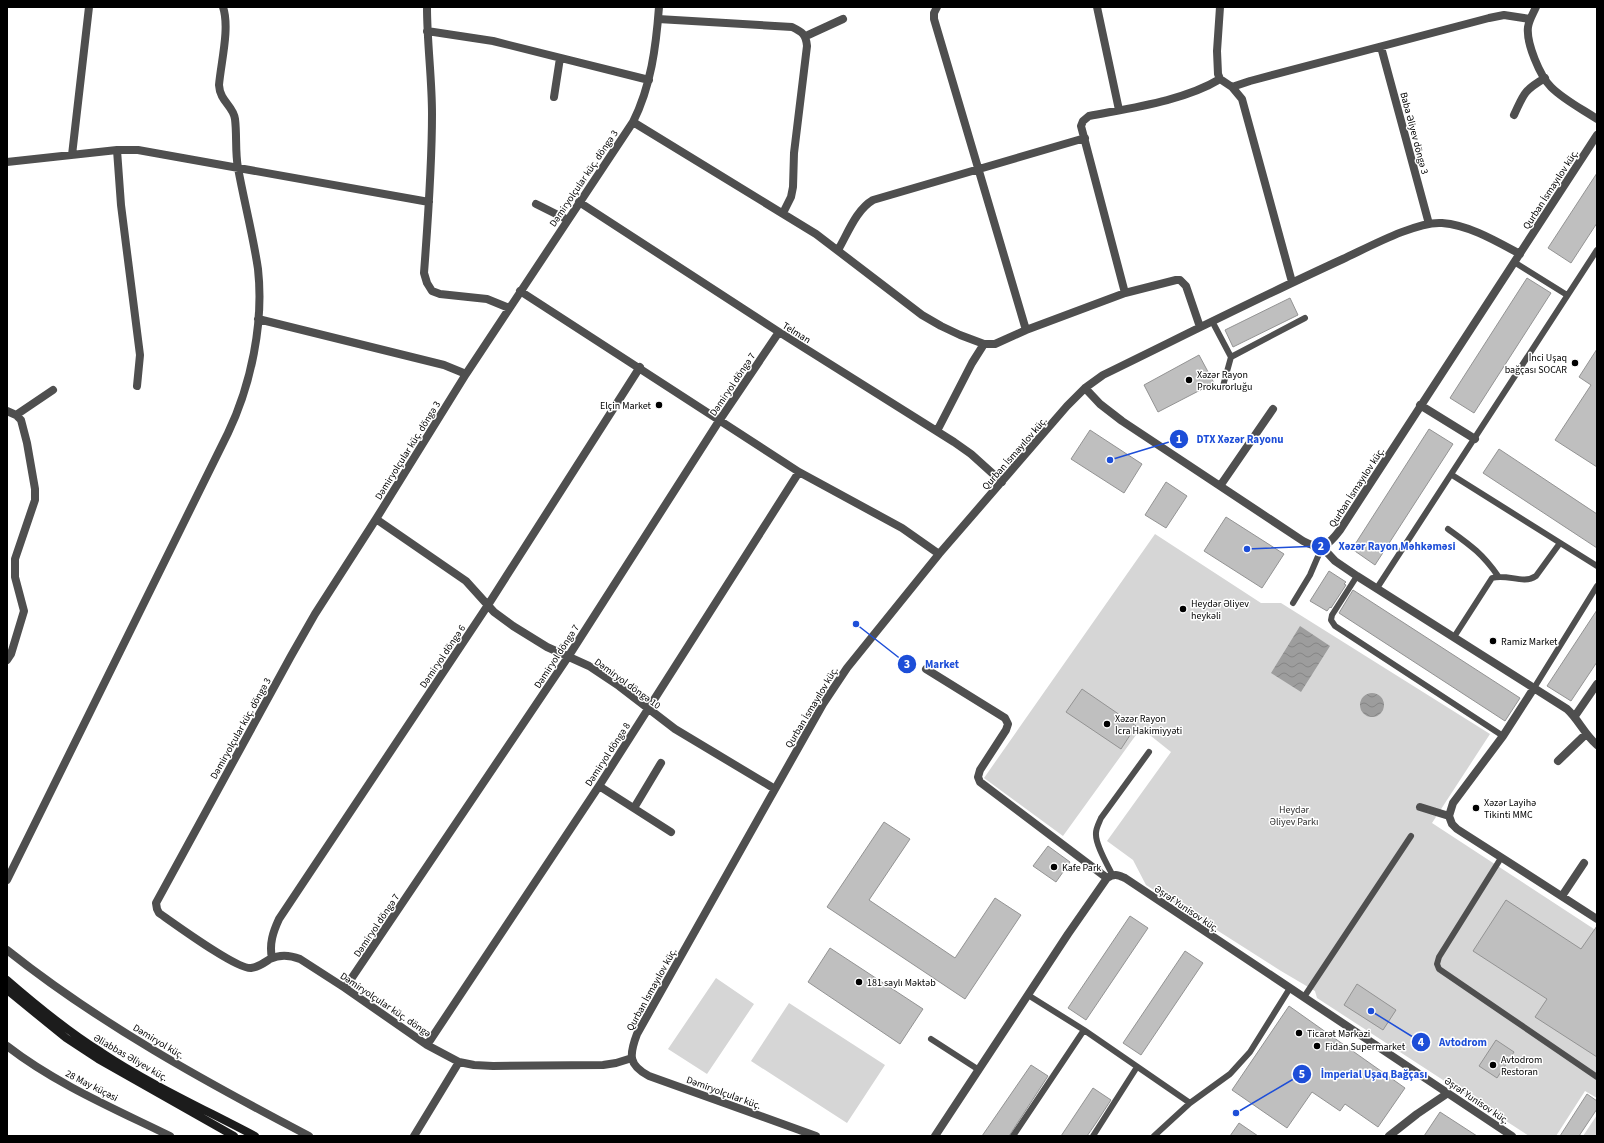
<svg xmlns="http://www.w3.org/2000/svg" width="1604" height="1143" viewBox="0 0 1604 1143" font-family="'Source Sans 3',sans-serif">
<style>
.park{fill:#d6d6d6}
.water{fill:url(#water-waves)}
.building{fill:#bfbfbf;stroke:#939393}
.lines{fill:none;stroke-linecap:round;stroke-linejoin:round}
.service{stroke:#4f4f4f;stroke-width:6}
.minor{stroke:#4f4f4f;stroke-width:8}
.tertiary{stroke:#4f4f4f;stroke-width:8}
.secondary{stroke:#1c1c1c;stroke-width:8}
.poi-dot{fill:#000;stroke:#fff;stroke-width:1.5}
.labels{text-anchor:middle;stroke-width:3;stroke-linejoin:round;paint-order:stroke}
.street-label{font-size:10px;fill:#000;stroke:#fff}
.poi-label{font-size:10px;fill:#000;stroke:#fff;text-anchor:start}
.park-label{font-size:10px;fill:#2d2d2d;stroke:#fff}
.leader{fill:none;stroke:#1d4ed8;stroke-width:1.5}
.callout-dot{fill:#1d4ed8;stroke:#fff;stroke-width:1.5}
.mark-label{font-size:12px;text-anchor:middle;font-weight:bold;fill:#fff}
.callout-label{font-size:11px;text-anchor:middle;font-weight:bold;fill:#1d4ed8;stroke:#fff;stroke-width:3;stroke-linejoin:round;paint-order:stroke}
</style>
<defs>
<pattern id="water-waves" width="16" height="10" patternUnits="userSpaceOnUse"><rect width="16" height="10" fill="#9d9d9d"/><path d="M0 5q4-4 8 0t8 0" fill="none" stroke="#858585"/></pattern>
</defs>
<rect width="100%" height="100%" fill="#fff"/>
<path class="park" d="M 1155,534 L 1261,603 L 1281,603 L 1490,734 L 1432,823 L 1597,931 L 1597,1098 L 1585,1091 L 1556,1136 L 1529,1136 L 1317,998 L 1315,991 L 1281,971 L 1146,885 L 1133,860 L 1107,841 L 1171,752 L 1141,728 L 1063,836 L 984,778 Z
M 716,978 L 754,1004 L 707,1074 L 668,1049 Z
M 789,1003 L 885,1065 L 847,1123 L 751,1061 Z
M 1597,1115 L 1597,1136 L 1583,1136 Z"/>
<path class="water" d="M 1300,626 L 1330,646 L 1301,692 L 1271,673 Z
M1360 705a12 12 0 1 1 24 0a12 12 0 1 1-24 0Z"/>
<path class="building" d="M 1597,173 L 1597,223 L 1571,263 L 1548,248 Z
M 1527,278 L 1551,293 L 1474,413 L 1450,398 Z
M 1290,298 L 1298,315 L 1233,347 L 1225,330 Z
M 1597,349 L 1597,467 L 1555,440 L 1591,385 L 1579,377 Z
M 1199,355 L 1214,383 L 1158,412 L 1144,385 Z
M 1429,429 L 1453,444 L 1375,565 L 1352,549 Z
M 1090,430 L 1142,464 L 1124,493 L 1071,459 Z
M 1499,449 L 1597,514 L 1597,548 L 1483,473 Z
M 1166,482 L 1187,496 L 1166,528 L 1145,515 Z
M 1226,517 L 1284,554 L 1262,588 L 1204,551 Z
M 1329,571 L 1346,582 L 1344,584 L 1346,585 L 1331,608 L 1330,607 L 1327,611 L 1310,601 Z
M 1353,590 L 1520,698 L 1505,721 L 1339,613 Z
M 1597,610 L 1597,662 L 1571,701 L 1547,686 Z
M 1082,689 L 1136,726 L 1121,749 L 1066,712 Z
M 884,822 L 910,839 L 869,900 L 955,958 L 995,898 L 1021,915 L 965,999 L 827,907 Z
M 1048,846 L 1070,862 L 1056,882 L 1033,866 Z
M 1506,900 L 1581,949 L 1597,926 L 1597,1057 L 1535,1017 L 1547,999 L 1473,951 Z
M 1130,916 L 1148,928 L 1086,1020 L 1068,1008 Z
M 830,948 L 923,1009 L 900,1044 L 808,982 Z
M 1185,951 L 1203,963 L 1141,1055 L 1123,1043 Z
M 1357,984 L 1396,1010 L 1383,1030 L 1344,1005 Z
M 1289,1006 L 1405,1088 L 1378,1127 L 1345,1104 L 1340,1111 L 1312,1092 L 1287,1128 L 1232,1090 Z
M 1496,1040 L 1514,1052 L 1497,1078 L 1479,1066 Z
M 1031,1065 L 1048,1076 L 1009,1136 L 982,1136 Z
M 1093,1088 L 1111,1100 L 1096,1123 L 1087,1136 L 1061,1136 Z
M 1587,1094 L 1597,1101 L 1597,1109 L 1579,1136 L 1560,1136 Z
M 1440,1112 L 1477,1136 L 1424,1136 Z
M 1239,1123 L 1258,1136 L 1230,1136 Z"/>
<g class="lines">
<path class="service" d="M 1514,262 L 1567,295
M 1212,321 L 1231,357 L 1305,318
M 1223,386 L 1231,357
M 1452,475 L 1597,566
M 1448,529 C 1470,545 1482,553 1498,576
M 1357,576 L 1332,615 L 1331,620 L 1335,626 L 1503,736
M 1377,588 L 1597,250
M 1293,603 L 1310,575 L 1322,547
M 1454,637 L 1492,578 C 1507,573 1523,585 1536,576 L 1560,543
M 1534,688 L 1597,586
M 1501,858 L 1439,957 L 1437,964 L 1439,969 L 1597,1077
M 1112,874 C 1107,864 1095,844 1096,833 C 1096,828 1099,823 1101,818 L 1149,752
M 1028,995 L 1084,1030 L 1190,1103
M 1304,997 L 1411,836
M 931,1039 L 979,1070
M 1013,1136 L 1084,1030
M 1093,1136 L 1137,1067
M 1154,1136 L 1190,1103 L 1230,1074 L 1250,1052 L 1290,988"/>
<path class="minor" d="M 427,7 C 427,43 432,78 432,114 C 432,167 428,220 424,273 L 427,283 L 432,291 L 440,294 L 487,299 L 509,308
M 937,7 L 934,13 L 934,19 L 1026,330
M 1097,7 L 1119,110
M 1220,7 L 1217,51 L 1218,74 L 1220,79 L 1232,87 L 1242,99 L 1292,282
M 1536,7 C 1533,14 1529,20 1528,27 C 1526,43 1540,76 1551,87 C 1564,100 1582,109 1597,119
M 658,19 L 792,27 C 802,32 806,34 807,46 L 794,153 L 793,187 L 791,197 L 783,213
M 427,31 L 493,41 L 649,80
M 806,36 L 843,19
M 1381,47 L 1429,224
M 1232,87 L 1250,81 L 1489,18 L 1504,15 L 1530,19
M 554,97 L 560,58
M 1514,115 C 1524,94 1523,91 1545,78
M 633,122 L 816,234 L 922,315 L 941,326 L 960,335 L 984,344 L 995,344 L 1026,330 L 1125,293 L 1176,280 L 1180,280 L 1186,286 L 1200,327
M 117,150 L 121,205 L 140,355 L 137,386
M 72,155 L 89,7
M 7,162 L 117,150 L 138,150 L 429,202
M 579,202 L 779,332 L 954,442 L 971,454 L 1002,482
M 536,204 L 568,220
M 838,250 C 848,233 856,210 873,200 L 1085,138
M 520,291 L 799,472 L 902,528 L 939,554
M 1125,293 L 1081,126 L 1083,121 L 1089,116 C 1130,108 1184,101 1220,79
M 258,319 L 444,365 L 466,374
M 1085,388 L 1100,404 L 1122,421 L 1303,541 C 1322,551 1328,546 1340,530 L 1597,135
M 1420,405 L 1475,439
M 7,411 L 16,415 L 21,420 L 27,443 L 35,489 L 35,500 L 15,559 L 15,577 L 24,611 L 11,654 L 7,660
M 16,415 L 53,390
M 937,431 L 972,363 L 984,344
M 1220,486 L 1273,409
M 376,519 L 466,581 L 494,612 L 513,626 L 547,647 L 589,666 L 619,686 L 675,729 L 775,789
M 1322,547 L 1335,561 L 1357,576 L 1567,709 C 1579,720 1584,734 1597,745
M 926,669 L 1005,718 L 1008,724 L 1006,730 L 980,770 L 978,777 L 980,782 L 1107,878
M 1534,688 L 1503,736 L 1453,803 L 1449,816 L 1452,824 L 1457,829 L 1597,919
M 1575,716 L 1597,684
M 1558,761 L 1586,734
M 599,786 L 671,832
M 1420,807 L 1449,816
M 634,808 L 661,763
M 7,880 L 228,433 C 251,385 264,323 258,269 C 253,235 244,201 238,168 C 235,152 237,135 235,119 C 233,105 220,102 219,85 C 221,62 230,28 223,7
M 1562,896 L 1584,863
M 7,950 C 100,1024 204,1081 309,1136
M 272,958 C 269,944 273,932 279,919 L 488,605 L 640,367
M 345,988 L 568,657 L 719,421 L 779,332
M 427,1045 L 599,786 L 799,472
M 632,1058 L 616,1063 L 603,1065 L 493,1066 L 474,1065 L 459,1062 L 427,1045 L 345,988 L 300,959 C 290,955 280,954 270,959 C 264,963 259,967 251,968 C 236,969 175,924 159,913 L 157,909 L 156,903 L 291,656 L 315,614 L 376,519 L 466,374 L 633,122 C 651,86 656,47 659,7
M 414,1136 L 459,1062
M 816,1136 L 649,1076 C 628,1065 629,1055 637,1034 L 823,704 L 847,668 L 939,554 L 1067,406 L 1085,388 L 1103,375 C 1183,336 1262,296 1343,259 C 1367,248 1416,221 1442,223 C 1469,225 1496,241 1520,254
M 935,1136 L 1068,934 L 1107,878 C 1115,873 1118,875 1125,878 L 1512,1136
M 1389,1136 L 1417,1114 L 1448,1093"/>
<path class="tertiary" d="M 7,1046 C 56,1084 115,1109 170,1136"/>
<path class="secondary" d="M 7,980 C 37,1006 67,1031 101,1052 C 149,1084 204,1109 255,1136
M 7,990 L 66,1038 L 98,1059 L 234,1136"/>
</g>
<g class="poi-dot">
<circle cx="1575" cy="363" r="4"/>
<circle cx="1189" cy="380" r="4"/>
<circle cx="659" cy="405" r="4"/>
<circle cx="1183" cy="609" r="4"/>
<circle cx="1493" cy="641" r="4"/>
<circle cx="1107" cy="724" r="4"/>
<circle cx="1476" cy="808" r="4"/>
<circle cx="1054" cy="867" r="4"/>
<circle cx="859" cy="982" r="4"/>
<circle cx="1299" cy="1033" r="4"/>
<circle cx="1317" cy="1046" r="4"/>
<circle cx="1493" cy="1065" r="4"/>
</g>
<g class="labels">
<g class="street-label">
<text transform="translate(1415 133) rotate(75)" y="4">Baba Əliyev döngə 3</text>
<text transform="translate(583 178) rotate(-56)" y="4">Dəmiryolçular küç. döngə 3</text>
<text transform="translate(1550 189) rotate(-57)" y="4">Qurban İsmayılov küç.</text>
<text transform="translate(797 332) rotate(32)" y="4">Telman</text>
<text transform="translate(732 384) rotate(-56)" y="4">Dəmiryol döngə 7</text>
<text transform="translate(407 450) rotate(-58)" y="4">Dəmiryolçular küç. döngə 3</text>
<text transform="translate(1014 453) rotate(-49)" y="4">Qurban İsmayılov küç.</text>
<text transform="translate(1356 487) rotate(-57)" y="4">Qurban İsmayılov küç.</text>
<text transform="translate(442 656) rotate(-56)" y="4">Dəmiryol döngə 6</text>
<text transform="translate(556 656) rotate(-57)" y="4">Dəmiryol döngə 7</text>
<text transform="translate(628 683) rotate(36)" y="4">Dəmiryol döngə 10</text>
<text transform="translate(811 707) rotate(-59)" y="4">Qurban İsmayılov küç.</text>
<text transform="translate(240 728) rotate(-61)" y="4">Dəmiryolçular küç. döngə 3</text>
<text transform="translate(607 754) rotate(-57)" y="4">Dəmiryol döngə 8</text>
<text transform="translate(1187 908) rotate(34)" y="4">Əşrəf Yunisov küç.</text>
<text transform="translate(376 925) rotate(-56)" y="4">Dəmiryol döngə 7</text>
<text transform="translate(651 989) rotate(-61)" y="4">Qurban İsmayılov küç.</text>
<text transform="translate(386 1004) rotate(34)" y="4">Dəmiryolçular küç. döngə</text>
<text transform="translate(159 1041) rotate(31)" y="4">Dəmiryol küç.</text>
<text transform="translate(131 1057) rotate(30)" y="4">Əliabbas Əliyev küç.</text>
<text transform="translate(92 1085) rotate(27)" y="4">28 May küçəsi</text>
<text transform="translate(724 1092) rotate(20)" y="4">Dəmiryolçular küç.</text>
<text transform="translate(1477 1100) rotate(34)" y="4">Əşrəf Yunisov küç.</text>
</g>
<g class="poi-label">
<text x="1567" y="361" text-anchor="end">İnci Uşaq<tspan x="1567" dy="12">bağçası SOCAR</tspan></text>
<text x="1197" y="378">Xəzər Rayon<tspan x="1197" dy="12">Prokurorluğu</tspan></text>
<text x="651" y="409" text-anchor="end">Elçin Market</text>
<text x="1191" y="607">Heydər Əliyev<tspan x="1191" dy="12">heykəli</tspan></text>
<text x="1501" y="645">Ramiz Market</text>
<text x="1115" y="722">Xəzər Rayon<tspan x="1115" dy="12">İcra Hakimiyyəti</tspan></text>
<text x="1484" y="806">Xəzər Layihə<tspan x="1484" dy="12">Tikinti MMC</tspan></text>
<text x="1062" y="871">Kafe Park</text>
<text x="867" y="986">181 saylı Məktəb</text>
<text x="1307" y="1037">Ticarət Mərkəzi</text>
<text x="1325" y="1050">Fidan Supermarket</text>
<text x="1501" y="1063">Avtodrom<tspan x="1501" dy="12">Restoran</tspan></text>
</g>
<g class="park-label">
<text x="1294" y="813">Heydər<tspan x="1294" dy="12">Əliyev Parkı</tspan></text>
</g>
</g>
<path class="leader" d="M1110 460L1179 439M1247 549L1321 546M856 624L907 664M1371 1011L1421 1042M1236 1113L1302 1074"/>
<g class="callout-dot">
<circle cx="1110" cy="460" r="4"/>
<circle cx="1247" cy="549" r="4"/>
<circle cx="856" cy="624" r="4"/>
<circle cx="1371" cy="1011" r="4"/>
<circle cx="1236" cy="1113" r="4"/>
<circle cx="1179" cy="439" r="10"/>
<circle cx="1321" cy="546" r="10"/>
<circle cx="907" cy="664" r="10"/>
<circle cx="1421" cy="1042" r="10"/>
<circle cx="1302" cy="1074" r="10"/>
</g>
<g class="mark-label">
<text x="1179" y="443">1</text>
<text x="1321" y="550">2</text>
<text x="907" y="668">3</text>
<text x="1421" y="1046">4</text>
<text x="1302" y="1078">5</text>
</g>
<g class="callout-label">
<text x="1240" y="443">DTX Xəzər Rayonu</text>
<text x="1397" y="550">Xəzər Rayon Məhkəməsi</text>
<text x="942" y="668">Market</text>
<text x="1463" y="1046">Avtodrom</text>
<text x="1374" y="1078">İmperial Uşaq Bağçası</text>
</g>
<rect width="1604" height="1143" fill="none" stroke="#000000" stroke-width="16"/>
</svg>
